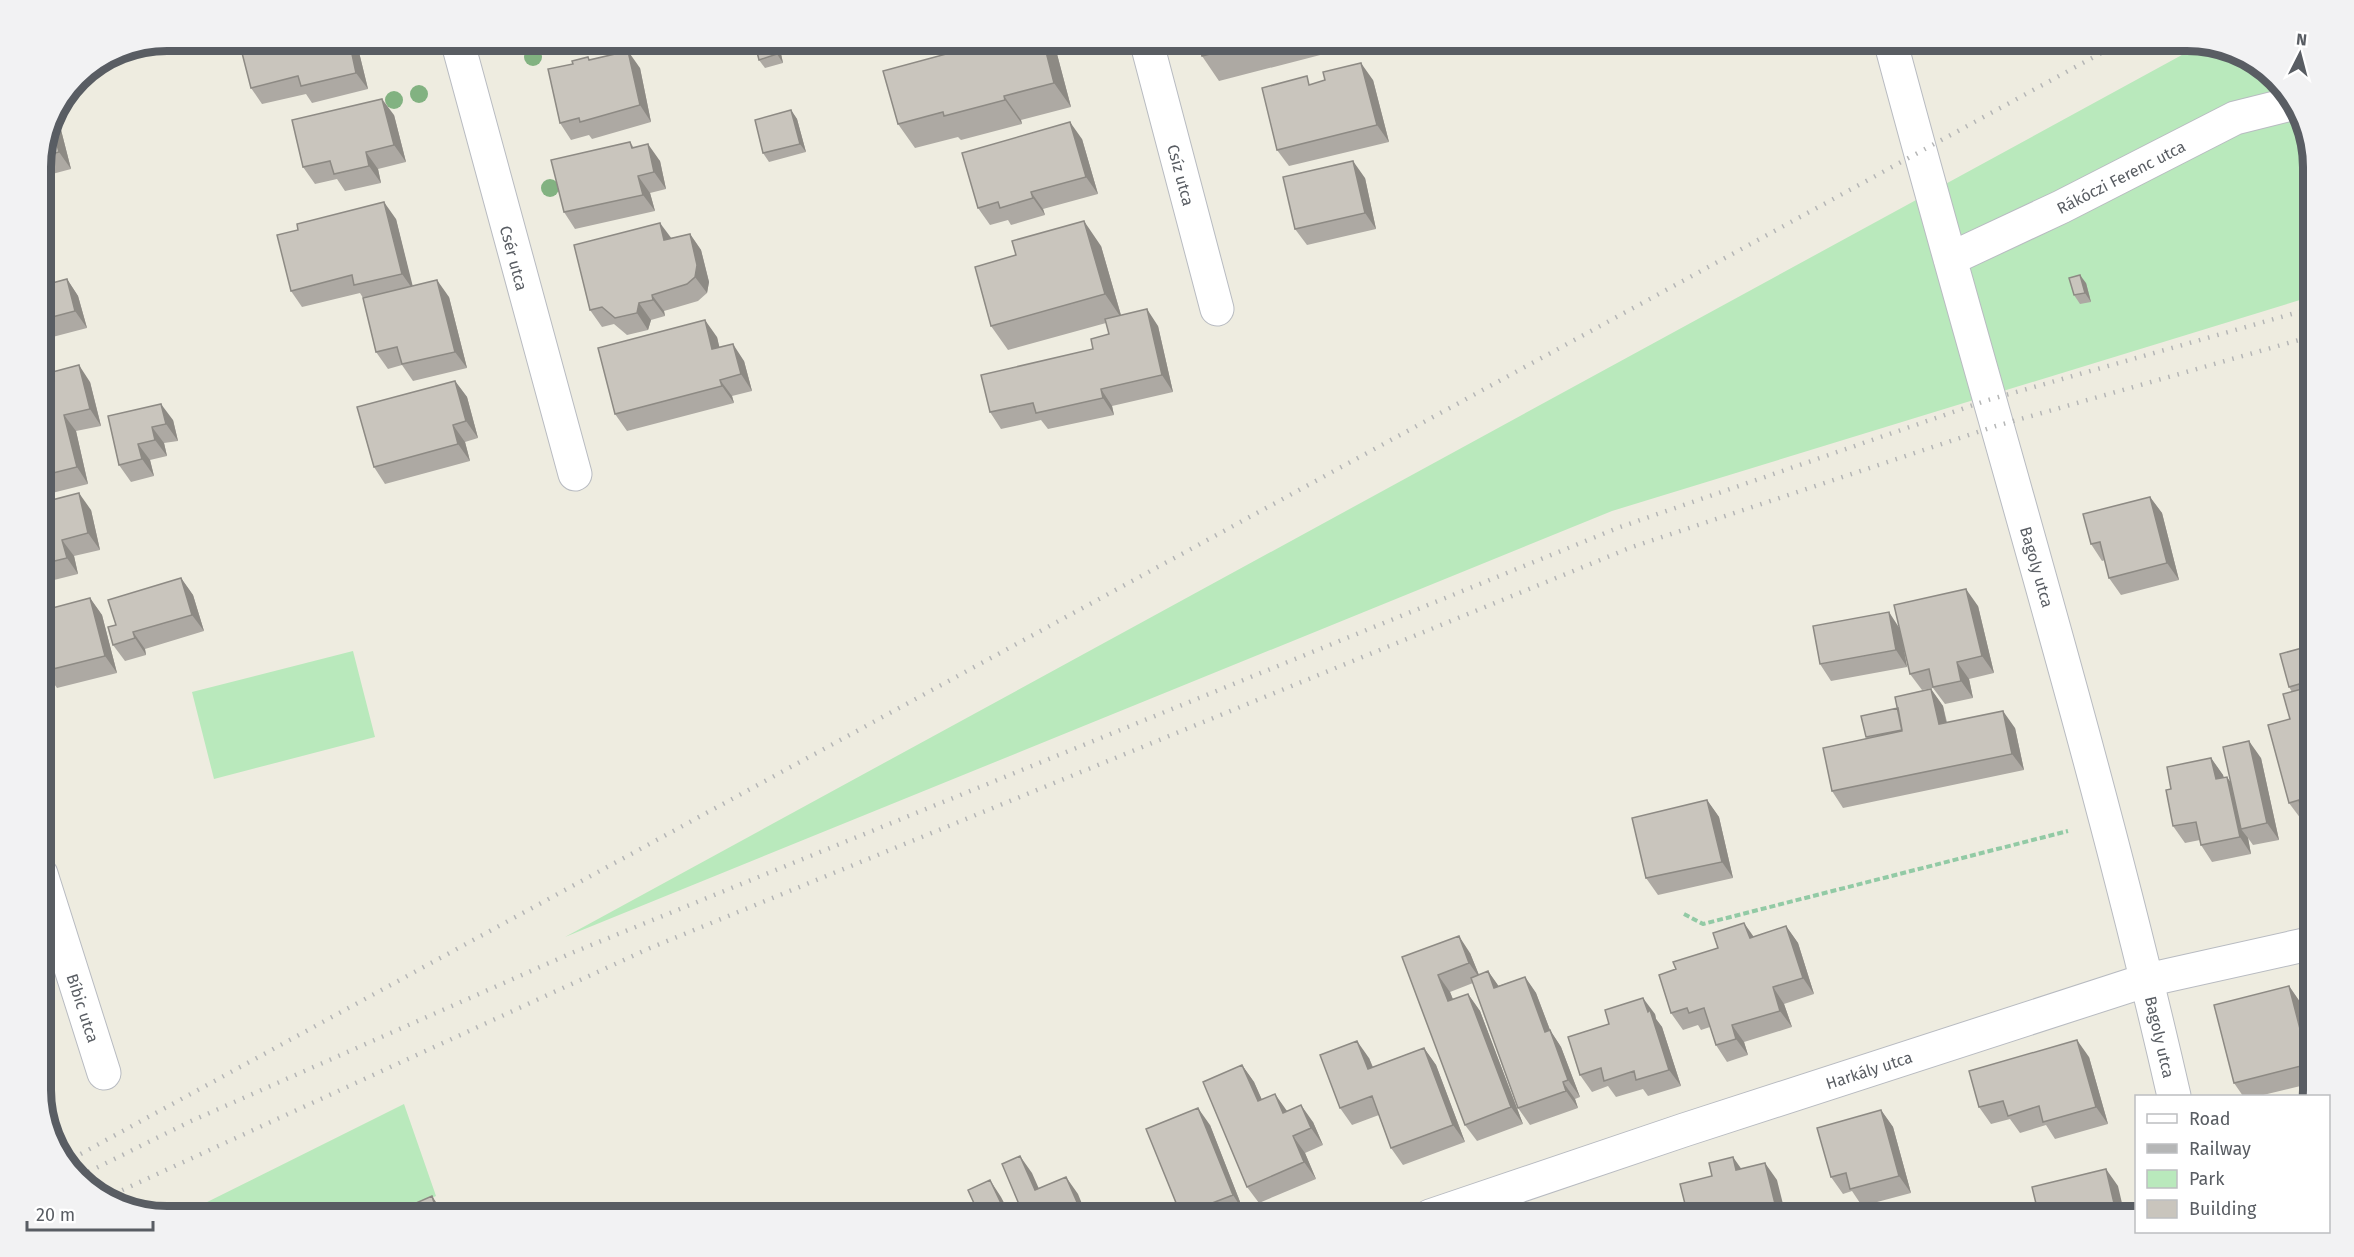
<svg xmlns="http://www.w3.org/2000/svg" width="2354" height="1257" viewBox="0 0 2354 1257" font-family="'Fira Sans',sans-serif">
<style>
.green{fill:#b9e9bc}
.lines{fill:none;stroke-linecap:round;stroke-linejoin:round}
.street-casing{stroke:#b8bbc1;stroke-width:35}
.path{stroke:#92caa5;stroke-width:4;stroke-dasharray:6 3;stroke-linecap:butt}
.street{stroke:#fff;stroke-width:33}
.rail{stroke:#b5b6b6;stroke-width:4.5;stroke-dasharray:1.5 8;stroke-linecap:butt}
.tree{fill:#82b281}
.wall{fill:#ada9a3}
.shaded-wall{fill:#8d8a84}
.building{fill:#c9c5bd;stroke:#8d8a84;stroke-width:1.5}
.labels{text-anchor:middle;stroke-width:6;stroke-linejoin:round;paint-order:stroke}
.street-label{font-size:16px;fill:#595d63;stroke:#fff}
.rim{fill:none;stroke:#595d63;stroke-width:8}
</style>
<rect width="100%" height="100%" fill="#eeece0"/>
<path class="green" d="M 2202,44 L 2244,54 L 2292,97 L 2313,159 L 2313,296 L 1612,511 L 565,937 Z
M 353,651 L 375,737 L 214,779 L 192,692 Z
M 404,1104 L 436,1196 L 392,1216 L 179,1216 Z"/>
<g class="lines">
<defs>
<path id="street" d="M 457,40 L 575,474
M 1146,40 L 1217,309
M 1890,40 C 1984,393 2093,741 2174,1096
M 1950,259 L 2061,207 L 2235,118 L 2295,103
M 41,874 L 104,1073
M 1430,1216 L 1684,1130 L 2147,980 L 2313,943"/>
</defs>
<use href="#street" class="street-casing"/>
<path class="path" d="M 1684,914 L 1703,924 L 2068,831"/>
<use href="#street" class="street"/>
<path class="rail" d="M 64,1163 L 2125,40
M 80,1176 L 189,1122 L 574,952 L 1620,527 L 1988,400 L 2313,308
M 105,1198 L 650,948 L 1632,547 L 1996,426 L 2313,336"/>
</g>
<g class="tree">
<circle cx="533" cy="57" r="9"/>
<circle cx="419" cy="94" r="9"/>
<circle cx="394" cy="100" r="9"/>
<circle cx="550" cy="188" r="9"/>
</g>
<path class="wall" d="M 277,40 L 356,40 L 368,89 L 312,103 L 306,94 L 262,104 L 251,88 Z
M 778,40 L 783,63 L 765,68 L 759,60 Z
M 901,40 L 923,40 L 904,45 Z
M 928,40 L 996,40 L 938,55 Z
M 1194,40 L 1358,40 L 1359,45 L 1219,81 L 1202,56 L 1201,50 Z
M 1057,54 L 1071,107 L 1021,120 L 1022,124 L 961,140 L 958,137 L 915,148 L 898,124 Z
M 590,59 L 640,68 L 651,122 L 592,139 L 589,135 L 571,140 L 560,123 Z
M 1325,80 L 1373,80 L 1389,142 L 1289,166 L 1277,150 L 1313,84 Z
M 791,110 L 797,119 L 806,152 L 769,162 L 763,153 Z
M 394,115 L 406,162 L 378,169 L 381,183 L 345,191 L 337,179 L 315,184 L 303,167 Z
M 50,118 L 60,126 L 71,169 L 41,177 L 41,159 Z
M 1082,139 L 1098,194 L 1043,209 L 1045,215 L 1011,225 L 1008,220 L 990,225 L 978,208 Z
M 630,142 L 634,148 L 660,161 L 666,189 L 650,193 L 655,211 L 575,229 L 564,212 Z
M 1365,178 L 1376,229 L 1307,245 L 1295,229 Z
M 396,219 L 412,286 L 449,297 L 467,368 L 413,381 L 402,365 L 388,369 L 376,352 L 363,298 L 360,293 L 302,307 L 291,291 Z
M 690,234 L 701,250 L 709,282 L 707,293 L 698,301 L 664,311 L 665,316 L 651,320 L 648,330 L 627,335 L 614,324 L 602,327 L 590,310 L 671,238 Z
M 1101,246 L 1121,315 L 1158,326 L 1173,392 L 1112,406 L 1114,415 L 1048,429 L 1041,420 L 1001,429 L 990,412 L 1093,349 L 1109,334 L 1106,323 L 1008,350 L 991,326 Z
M 67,279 L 78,296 L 87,328 L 41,340 L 41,286 Z
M 2086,283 L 2091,302 L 2080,304 L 2074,295 Z
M 717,337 L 719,347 L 744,361 L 752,391 L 732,396 L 734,403 L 627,431 L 615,414 Z
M 455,381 L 467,397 L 478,438 L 465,442 L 470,461 L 385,484 L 374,467 Z
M 90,382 L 101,426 L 76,431 L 88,484 L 44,495 L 48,501 L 91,510 L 100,550 L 74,556 L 78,574 L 54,580 L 42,564 L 41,564 L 41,394 Z
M 108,416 L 173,420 L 178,441 L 164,443 L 167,456 L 150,460 L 154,476 L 131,482 L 119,465 Z
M 2150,497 L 2162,513 L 2179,580 L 2121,595 L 2109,578 L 2105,560 L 2102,561 L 2091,544 Z
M 181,578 L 193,595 L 204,631 L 145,649 L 146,655 L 125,661 L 113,645 L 116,625 Z
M 90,598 L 102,615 L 117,673 L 57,688 L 45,671 Z
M 1978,606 L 1994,673 L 1969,679 L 1973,698 L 1945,704 L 1933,688 L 1922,690 L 1910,674 L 1902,636 L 1907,667 L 1831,681 L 1820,664 L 1900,628 Z
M 2313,645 L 2313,846 L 2311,842 L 2304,819 L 2301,819 L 2289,803 L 2290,719 L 2292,692 L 2289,687 Z
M 1931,689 L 1943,706 L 1947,722 L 2015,728 L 2024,770 L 1843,808 L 1832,791 L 1867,739 L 1866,737 L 1898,708 Z
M 2211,758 L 2223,775 L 2224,778 L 2231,783 L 2261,758 L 2279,840 L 2253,845 L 2248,838 L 2251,854 L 2212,862 L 2201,845 L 2200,840 L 2185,843 L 2173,826 L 2171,789 Z
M 1707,800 L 1719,817 L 1733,878 L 1658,895 L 1646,878 Z
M 1786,926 L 1798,943 L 1814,994 L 1784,1004 L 1792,1027 L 1744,1042 L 1748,1055 L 1727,1062 L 1716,1045 L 1710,1027 L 1701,1030 L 1698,1025 L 1683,1030 L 1671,1013 L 1676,969 L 1754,937 Z
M 1470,953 L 1479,975 L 1488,971 L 1498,986 L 1525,977 L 1536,993 L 1550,1030 L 1561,1047 L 1580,1097 L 1575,1099 L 1578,1108 L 1530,1125 L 1518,1108 L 1473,983 L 1450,992 L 1453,999 L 1468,994 L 1480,1011 L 1523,1124 L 1477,1141 L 1465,1125 L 1402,957 Z
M 2289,986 L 2300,1002 L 2313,1053 L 2313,1083 L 2259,1096 L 2243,1096 L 2234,1083 Z
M 1655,1014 L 1656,1019 L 1662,1027 L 1681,1086 L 1648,1096 L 1643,1089 L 1616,1097 L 1608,1086 L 1592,1092 L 1580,1075 Z
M 1424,1048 L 1436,1065 L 1465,1142 L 1403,1165 L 1391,1148 L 1379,1115 L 1352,1125 L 1340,1108 L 1369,1058 L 1373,1067 Z
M 2089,1057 L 2108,1124 L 2055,1139 L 2046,1125 L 2020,1133 L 2010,1119 L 1991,1124 L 1979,1107 Z
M 1242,1065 L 1254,1082 L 1262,1100 L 1313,1122 L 1323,1145 L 1305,1153 L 1316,1179 L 1259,1203 L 1247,1187 Z
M 1881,1110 L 1893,1127 L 1911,1193 L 1862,1206 L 1852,1191 L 1843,1194 L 1831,1177 Z
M 1210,1125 L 1244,1212 L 1232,1216 L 1182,1216 L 1181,1215 Z"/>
<path class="shaded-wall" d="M 349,40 L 356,40 L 368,89 L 356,73 Z
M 774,40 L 778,40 L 783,63 L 777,54 Z
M 1043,40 L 1048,40 L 1057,54 L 1071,107 L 1054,83 Z
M 628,51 L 640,68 L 651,122 L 640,105 Z
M 1361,63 L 1373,80 L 1389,142 L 1377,125 Z
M 1004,96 L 1021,120 L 1022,124 L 1005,100 Z
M 382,99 L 394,115 L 406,162 L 394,145 Z
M 791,110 L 797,119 L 806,152 L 800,144 Z
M 52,115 L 60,126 L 71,169 L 59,152 L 50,118 Z
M 1070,122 L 1082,139 L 1098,194 L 1086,177 Z
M 648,144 L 660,161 L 666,189 L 654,172 Z
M 366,152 L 378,169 L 381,183 L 369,166 Z
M 1353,161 L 1365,178 L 1376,229 L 1365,213 Z
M 638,176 L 650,193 L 655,211 L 643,195 Z
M 1031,192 L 1043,209 L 1045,215 L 1033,198 Z
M 384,202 L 396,219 L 414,291 L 402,274 Z
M 1084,221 L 1101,246 L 1122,319 L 1105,294 Z
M 660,223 L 672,239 L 664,240 Z
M 690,234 L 701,250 L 709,282 L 707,293 L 695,277 Z
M 2080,275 L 2086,283 L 2091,302 L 2085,293 Z
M 67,279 L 78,296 L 87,328 L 75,311 Z
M 437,280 L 449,297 L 467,368 L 455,352 Z
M 652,295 L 664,311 L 665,316 L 653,300 Z
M 639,303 L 651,320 L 648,330 L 637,313 Z
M 1147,309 L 1158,326 L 1173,392 L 1162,375 Z
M 705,320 L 717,337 L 724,366 L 712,349 Z
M 733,344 L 744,361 L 752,391 L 741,374 Z
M 79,365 L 90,382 L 101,426 L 90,409 Z
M 720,380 L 732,396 L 734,403 L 722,386 Z
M 455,381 L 467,397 L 478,438 L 466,421 Z
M 1101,389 L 1112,406 L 1114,415 L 1103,398 Z
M 161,404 L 173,420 L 178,441 L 166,424 Z
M 64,415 L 76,431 L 88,484 L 77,467 Z
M 453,425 L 465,442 L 470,461 L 458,444 Z
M 152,427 L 164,443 L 167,456 L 155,440 Z
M 138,444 L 150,460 L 154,476 L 142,459 Z
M 42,492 L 54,509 L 44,502 Z
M 79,493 L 91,510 L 100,550 L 88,533 Z
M 2150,497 L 2162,513 L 2179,580 L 2167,563 Z
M 62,540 L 74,556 L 78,574 L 67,558 Z
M 181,578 L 193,595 L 204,631 L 192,615 Z
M 1966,589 L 1978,606 L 1994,673 L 1982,656 Z
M 90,598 L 102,615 L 117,673 L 105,656 Z
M 1889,612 L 1900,629 L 1907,667 L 1896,650 Z
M 133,632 L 145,649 L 146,655 L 135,638 Z
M 1957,662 L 1969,679 L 1973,698 L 1961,681 Z
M 1931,689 L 1943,706 L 1950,741 L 1939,724 Z
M 2003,711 L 2015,728 L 2024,770 L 2012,754 Z
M 2249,741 L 2261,758 L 2279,840 L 2267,823 Z
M 2211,758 L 2223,775 L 2228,796 L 2216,779 Z
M 2227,777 L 2239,794 L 2241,829 L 2248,838 L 2251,854 L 2240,837 Z
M 1707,800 L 1719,817 L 1733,878 L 1722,862 Z
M 1744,923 L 1756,940 L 1750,938 Z
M 1786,926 L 1798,943 L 1814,994 L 1803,978 Z
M 1459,936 L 1470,953 L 1481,980 L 1469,963 Z
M 1488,971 L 1500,988 L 1494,988 Z
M 1438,975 L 1450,992 L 1460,1018 L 1448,1001 Z
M 1525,977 L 1536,993 L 1550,1030 L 1561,1047 L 1580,1097 L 1568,1080 L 1545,1032 Z
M 2289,986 L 2300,1002 L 2313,1053 L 2313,1071 L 2309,1064 Z
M 1773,987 L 1784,1004 L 1792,1027 L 1780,1011 Z
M 1468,994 L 1480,1011 L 1523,1124 L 1511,1107 Z
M 1643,998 L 1655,1014 L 1656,1019 L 1662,1027 L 1681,1086 L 1669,1070 Z
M 1732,1025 L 1744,1042 L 1748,1055 L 1736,1039 Z
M 2077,1040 L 2089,1057 L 2108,1124 L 2096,1107 Z
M 1357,1041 L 1369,1058 L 1380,1086 L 1368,1069 Z
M 1424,1048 L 1436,1065 L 1465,1142 L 1453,1125 Z
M 1242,1065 L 1254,1082 L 1270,1118 L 1258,1101 Z
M 1563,1082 L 1575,1099 L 1578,1108 L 1566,1091 Z
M 1275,1094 L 1287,1111 L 1283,1113 Z
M 1301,1105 L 1313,1122 L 1323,1145 L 1311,1128 Z
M 1198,1108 L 1210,1125 L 1244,1212 L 1233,1195 Z
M 1881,1110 L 1893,1127 L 1911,1193 L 1899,1176 Z
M 1293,1136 L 1305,1153 L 1316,1179 L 1304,1162 Z
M 1020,1156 L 1032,1173 L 1047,1207 L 1035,1190 Z
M 1733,1157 L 1745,1174 L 1736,1170 Z
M 1765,1163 L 1777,1180 L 1786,1216 L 1778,1216 Z
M 2106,1169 L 2118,1186 L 2125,1216 L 2117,1216 Z
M 1066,1177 L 1078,1194 L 1087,1216 L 1083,1216 Z
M 990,1180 L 1001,1197 L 1011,1216 L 1007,1216 Z
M 432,1196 L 438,1205 L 441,1216 L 438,1216 Z"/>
<path class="building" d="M 277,40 L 349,40 L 356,73 L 301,86 L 298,76 L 251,88 L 241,49 Z
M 754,40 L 774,40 L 777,54 L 759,60 Z
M 998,40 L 1043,40 L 1054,83 L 1004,96 L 1005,100 L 944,116 L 943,112 L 898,124 L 883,71 Z
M 1198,40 L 1265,40 L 1202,56 Z
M 628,51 L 640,105 L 580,122 L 579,118 L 560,123 L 548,69 L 573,64 L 572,61 L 588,57 L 589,60 Z
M 1361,63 L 1377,125 L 1277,150 L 1262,88 L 1307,76 L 1309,85 L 1325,80 L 1323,72 Z
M 382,99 L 394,145 L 366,152 L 369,166 L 334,174 L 330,161 L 303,167 L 292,120 Z
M 791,110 L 800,144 L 763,153 L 755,120 Z
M 50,118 L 59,152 L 41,157 Z
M 1070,122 L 1086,177 L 1031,192 L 1033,198 L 1000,208 L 998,202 L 978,208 L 962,153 Z
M 630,142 L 632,148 L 648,144 L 654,172 L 638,176 L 643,195 L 564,212 L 551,160 Z
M 1353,161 L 1365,213 L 1295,229 L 1283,177 Z
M 384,202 L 402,274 L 354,285 L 352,275 L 291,291 L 277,235 L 298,230 L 297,224 Z
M 1084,221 L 1105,294 L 991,326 L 975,267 L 1016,255 L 1012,241 Z
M 660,223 L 664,240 L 690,234 L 697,265 L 695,277 L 687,284 L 652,295 L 653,300 L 639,303 L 637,313 L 615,318 L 602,307 L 590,310 L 574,245 Z
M 2080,275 L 2085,293 L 2074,295 L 2069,278 Z
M 67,279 L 75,311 L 41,320 L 41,286 Z
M 437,280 L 455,352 L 402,364 L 397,347 L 376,352 L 363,298 Z
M 1147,309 L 1162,375 L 1101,389 L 1103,398 L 1036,413 L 1033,403 L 990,412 L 981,375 L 1093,349 L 1091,339 L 1109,334 L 1105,319 Z
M 705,320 L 712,349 L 733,344 L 741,374 L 720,380 L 722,386 L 615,414 L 598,348 Z
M 79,365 L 90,409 L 64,415 L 77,467 L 41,476 L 41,394 L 43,393 L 41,383 L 41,375 Z
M 455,381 L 466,421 L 453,425 L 458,444 L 374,467 L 357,407 Z
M 161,404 L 166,424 L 152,427 L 155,440 L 138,444 L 142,459 L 119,465 L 108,416 Z
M 41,492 L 42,492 L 44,502 L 79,493 L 88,533 L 62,540 L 67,558 L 42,564 L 41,559 Z
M 2150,497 L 2167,563 L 2109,578 L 2100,542 L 2091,544 L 2083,514 Z
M 181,578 L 192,615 L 133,632 L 135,638 L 113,645 L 108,627 L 116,625 L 108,600 Z
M 1966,589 L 1982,656 L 1957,662 L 1961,681 L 1933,687 L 1929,669 L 1910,674 L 1894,605 Z
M 90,598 L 105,656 L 45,671 L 41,654 L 41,611 Z
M 1889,612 L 1896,650 L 1820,664 L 1813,626 Z
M 2313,645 L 2313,680 L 2289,687 L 2280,654 Z
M 2313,686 L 2313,841 L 2311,842 L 2299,800 L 2289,803 L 2268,725 L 2290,719 L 2283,694 Z
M 1931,689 L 1939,724 L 2003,711 L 2012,754 L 1832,791 L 1823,748 L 1902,731 L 1895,697 Z
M 1898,708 L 1902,730 L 1866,737 L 1861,716 Z
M 2249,741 L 2267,823 L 2241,829 L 2223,747 Z
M 2211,758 L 2216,779 L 2227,777 L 2240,837 L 2201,845 L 2196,822 L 2173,826 L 2166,790 L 2171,789 L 2167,767 Z
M 1707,800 L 1722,862 L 1646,878 L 1632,818 Z
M 1744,923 L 1750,938 L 1786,926 L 1803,978 L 1773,987 L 1780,1011 L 1732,1025 L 1736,1039 L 1716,1045 L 1704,1008 L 1689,1013 L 1687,1008 L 1671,1013 L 1659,975 L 1676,969 L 1673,962 L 1718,948 L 1713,933 Z
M 1459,936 L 1469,963 L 1438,975 L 1448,1001 L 1468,994 L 1511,1107 L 1465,1125 L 1402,957 Z
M 1488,971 L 1494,988 L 1525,977 L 1545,1032 L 1550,1030 L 1568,1080 L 1563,1082 L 1566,1091 L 1518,1108 L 1471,978 Z
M 2289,986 L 2309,1064 L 2234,1083 L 2214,1005 Z
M 1643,998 L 1648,1012 L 1650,1010 L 1669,1070 L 1636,1080 L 1634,1071 L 1604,1081 L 1601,1068 L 1580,1075 L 1568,1037 L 1609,1024 L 1605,1010 Z
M 2077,1040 L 2096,1107 L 2043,1122 L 2039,1106 L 2008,1116 L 2003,1101 L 1979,1107 L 1969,1071 Z
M 1357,1041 L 1368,1069 L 1424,1048 L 1453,1125 L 1391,1148 L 1372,1096 L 1340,1108 L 1320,1055 Z
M 1242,1065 L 1258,1101 L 1275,1094 L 1283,1113 L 1301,1105 L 1311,1128 L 1293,1136 L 1304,1162 L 1247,1187 L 1203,1082 Z
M 1198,1108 L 1233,1195 L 1181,1215 L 1146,1129 Z
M 1881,1110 L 1899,1176 L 1850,1189 L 1846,1173 L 1831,1177 L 1817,1128 Z
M 1020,1156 L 1035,1190 L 1066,1177 L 1083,1216 L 1024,1216 L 1002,1164 Z
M 1733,1157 L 1736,1170 L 1765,1163 L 1778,1216 L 1688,1216 L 1680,1184 L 1712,1176 L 1709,1163 Z
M 2106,1169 L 2117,1216 L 2039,1216 L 2032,1187 Z
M 990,1180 L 1007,1216 L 969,1216 L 978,1212 L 968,1190 Z
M 432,1196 L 438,1216 L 400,1216 L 398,1211 Z
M 618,1211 L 620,1216 L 634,1211 L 636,1216 L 605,1216 Z"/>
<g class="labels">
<g class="street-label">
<text transform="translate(1181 175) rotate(75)" y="6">Csíz utca</text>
<text transform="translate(2121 177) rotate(-27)" y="6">Rákóczi Ferenc utca</text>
<text transform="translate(514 258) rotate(75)" y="6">Csér utca</text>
<text transform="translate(2037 567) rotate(74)" y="6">Bagoly utca</text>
<text transform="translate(83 1008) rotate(72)" y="6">Bíbic utca</text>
<text transform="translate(2160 1037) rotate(77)" y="6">Bagoly utca</text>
<text transform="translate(1869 1070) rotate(-18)" y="6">Harkály utca</text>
</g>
</g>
<path d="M0 0H2354V1257H0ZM167 51H2187A116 116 0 0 1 2303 167V1090A116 116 0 0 1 2187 1206H167A116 116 0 0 1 51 1090V167A116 116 0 0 1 167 51Z" fill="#f2f2f3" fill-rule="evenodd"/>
<path class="rim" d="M167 51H2187A116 116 0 0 1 2303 167V1090A116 116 0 0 1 2187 1206H167A116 116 0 0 1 51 1090V167A116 116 0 0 1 167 51Z"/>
<rect x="2135" y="1095" width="195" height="138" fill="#ffffff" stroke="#bdbec1" stroke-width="1.5"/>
<rect x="2147" y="1114" width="30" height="9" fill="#ffffff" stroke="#bdbec1" stroke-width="1.5"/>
<text x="2189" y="1125" font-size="18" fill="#595d63">Road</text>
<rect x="2147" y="1144" width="30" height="9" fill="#b5b6b6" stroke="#bdbec1" stroke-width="1.5"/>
<text x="2189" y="1155" font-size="18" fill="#595d63">Railway</text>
<rect x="2147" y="1170" width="30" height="18" fill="#b9e9bc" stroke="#bdbec1" stroke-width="1.5"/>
<text x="2189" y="1185" font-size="18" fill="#595d63">Park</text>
<rect x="2147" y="1200" width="30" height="18" fill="#c9c5bd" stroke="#bdbec1" stroke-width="1.5"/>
<text x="2189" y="1215" font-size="18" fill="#595d63">Building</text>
<g transform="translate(2300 54) rotate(6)" stroke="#ffffff" stroke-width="4.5" paint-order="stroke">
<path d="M0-4.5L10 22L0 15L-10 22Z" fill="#595d63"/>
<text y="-9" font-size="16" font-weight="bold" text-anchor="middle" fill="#595d63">N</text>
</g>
<path d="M27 1221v9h126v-9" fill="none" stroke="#595d63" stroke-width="3"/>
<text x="36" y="1221" font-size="18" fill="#595d63" stroke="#ffffff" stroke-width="4.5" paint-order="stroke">20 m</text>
</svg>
